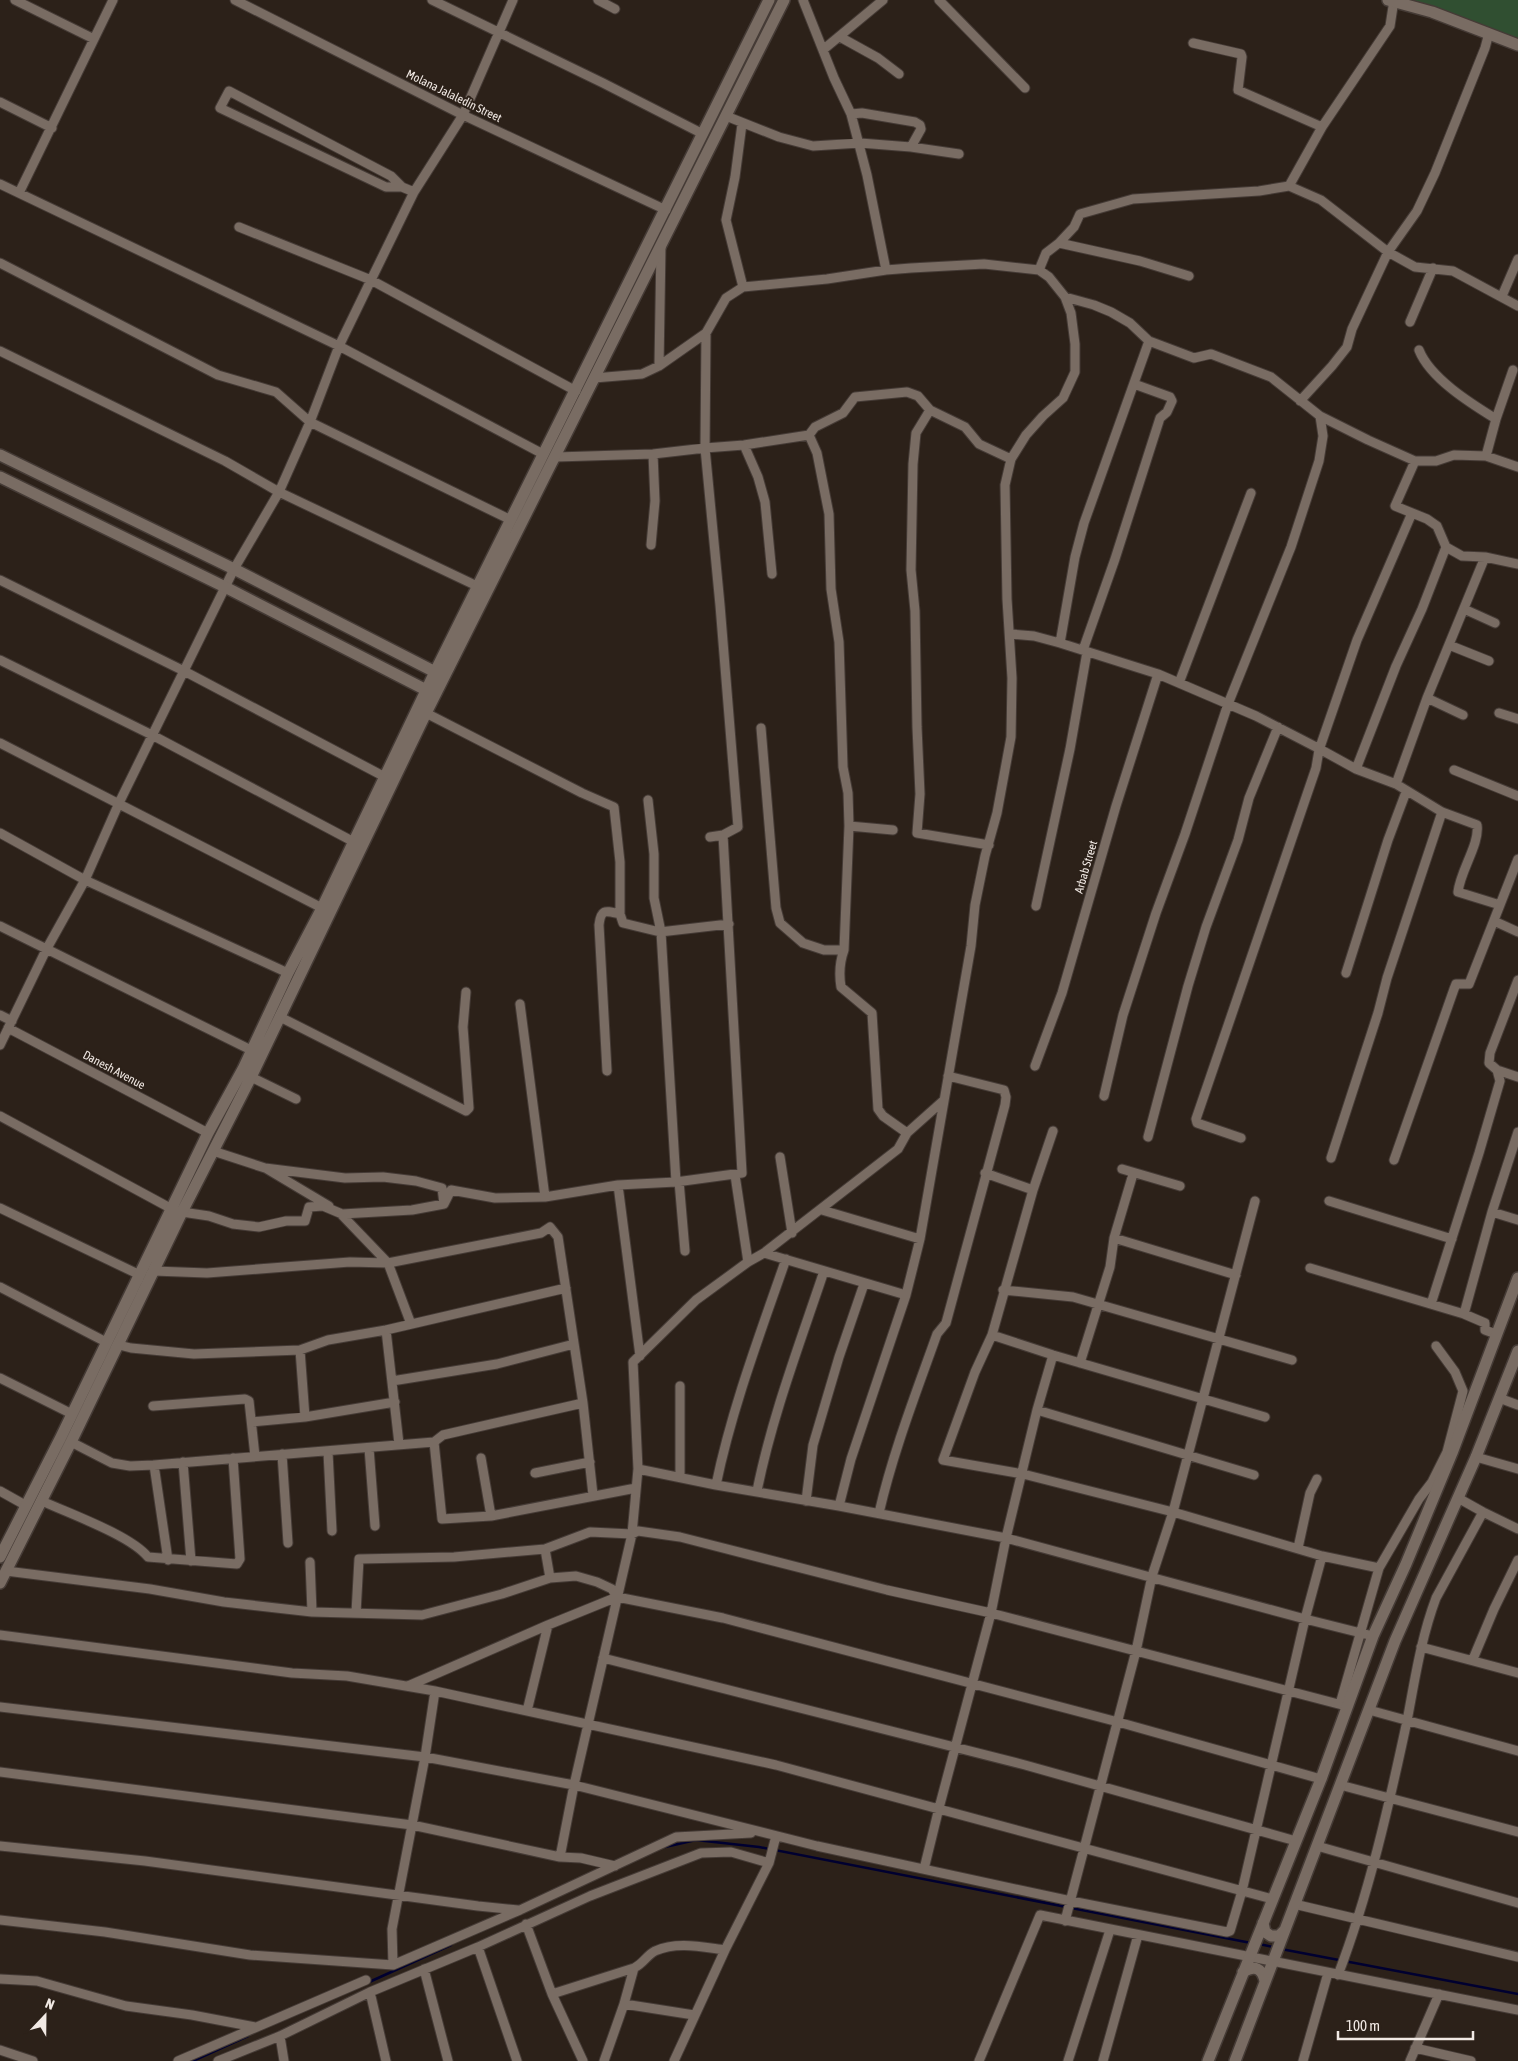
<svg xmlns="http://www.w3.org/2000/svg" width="1518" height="2061" viewBox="0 0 1518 2061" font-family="'Asap Condensed',sans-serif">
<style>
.green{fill:#304f31}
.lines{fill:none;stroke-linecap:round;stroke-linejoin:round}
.stream{stroke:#000030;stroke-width:2.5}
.street-casing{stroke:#453b36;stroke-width:11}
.secondary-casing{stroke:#453b36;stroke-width:14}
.street{stroke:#796c63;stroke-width:9}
.secondary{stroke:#796c63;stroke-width:11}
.labels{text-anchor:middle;stroke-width:4;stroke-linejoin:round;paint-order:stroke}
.street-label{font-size:12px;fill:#f1e9e4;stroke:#2c2119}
</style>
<rect width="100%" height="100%" fill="#2c2119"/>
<path class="green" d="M 1394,0 L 1518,0 L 1518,45 Z"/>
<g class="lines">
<path class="stream" d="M 665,1847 L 696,1840 L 759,1847 L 1251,1943
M 1259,1944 L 1273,1947
M 1281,1949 L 1518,1994
M 367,1983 L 451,1945
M 193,2061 L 248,2036"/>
<defs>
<path id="street" d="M 15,0 L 94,39
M 235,0 L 463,115 L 666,210
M 432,0 L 603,83 L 703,134
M 598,0 L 615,9
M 803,0 L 834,78 L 851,114 L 867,175 L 886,270
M 939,0 L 1025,88
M 840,37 L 878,58 L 899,74
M 1193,43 L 1241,54 L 1242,57 L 1238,90 L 1322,127
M 824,49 L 883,0
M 0,102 L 52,128
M 851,114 L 862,113 L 915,122 L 920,125 L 921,129 L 911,147
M 726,116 L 779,137 L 813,146 L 860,143 L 911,147 L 959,154
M 742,124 L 735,177 L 726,220 L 743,287
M 0,184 L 339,346 L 543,454
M 1289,186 L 1322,127 L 1390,26 L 1394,0
M 402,187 L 386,187 L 220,108 L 229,91 L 391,176 L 402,187 L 414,192
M 19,193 L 113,0
M 239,227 L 371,280 L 576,391
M 1059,243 L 1140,261 L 1189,276
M 0,263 L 218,375 L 276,392 L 310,422 L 511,520
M 1502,296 L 1518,259
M 1065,297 L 1094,305 L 1111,312 L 1130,323 L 1149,341 L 1194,358 L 1211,354 L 1271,377 L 1320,416 L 1368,440 L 1415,461 L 1436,461 L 1454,455 L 1486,456 L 1518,467
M 1410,322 L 1433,268
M 706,333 L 705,448 L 720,605 L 738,827 L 723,835 L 710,837
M 1419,350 C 1430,378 1470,403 1496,419
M 0,351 L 225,461 L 279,492 L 477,586
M 659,366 L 661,246
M 594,378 L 642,374 L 659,366 L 706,333 L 726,298 L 743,287 L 827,279 L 886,270 L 911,268 L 984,264 L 1039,270
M 1300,401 L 1332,366 L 1347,347 L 1352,329 L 1388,252 L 1417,211 L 1435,173 L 1485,48 L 1489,33
M 930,410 L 916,433 L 913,464 L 911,570 L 915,611 L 917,727 L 920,794 L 917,833 L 989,845
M 809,435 L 817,453 L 829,514 L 831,589 L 839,642 L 843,767 L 848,793 L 849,826 L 844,950 C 840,961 839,975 841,987 L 872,1013 L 878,1109 L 883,1116 L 907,1133
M 744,445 L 758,477 L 765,502 L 772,574
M 1486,456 L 1496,419 L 1513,370
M 556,457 L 653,454 L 705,448 L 744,445 L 809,435 L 815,427 L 843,413 L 855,397 L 907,392 L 918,396 L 930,410 L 965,427 L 979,444 L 1011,459
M 1415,461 L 1395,506 L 1427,519 L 1437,526 L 1446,547 L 1462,556 L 1485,557 L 1518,564
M 651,545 L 655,501 L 653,454
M 0,580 L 184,671 L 385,777
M 1464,609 L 1495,623
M 1011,634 L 1034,636 L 1060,643 L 1158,674 L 1256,716 L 1316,747 L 1356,769 L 1396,784 L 1442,812 L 1477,825 C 1480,844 1460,871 1458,892 L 1500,905
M 1060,643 L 1075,557 L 1084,523 L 1149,341
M 1449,645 L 1489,661
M 1083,650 L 1115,559 L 1160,418 L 1167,412 L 1172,401 L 1170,397 L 1134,384
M 0,660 L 152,735 L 354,842
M 1179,683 L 1251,493
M 1427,698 L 1463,715
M 422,711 L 582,793 L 614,807 L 620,862 L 620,914 L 623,923 L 660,932 L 729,924
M 1499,713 L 1518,719
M 761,728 L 776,908 L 780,923 L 803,943 L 824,950 L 844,950
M 0,743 L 322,908
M 1356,769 L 1396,666 L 1422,609 L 1446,547
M 1454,770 L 1518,796
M 1396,784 L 1427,698 L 1485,557
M 648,800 L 654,854 L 654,898 L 661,932 L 676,1182
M 849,826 L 893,830
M 0,833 L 85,880 L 288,973
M 1036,906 L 1070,749 L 1087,652
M 1494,921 L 1518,932
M 0,926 L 251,1050
M 1346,973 L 1388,840 L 1406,792
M 520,1004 L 545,1197
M 0,1015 L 12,1021
M 280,1017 L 466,1111 L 469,1108 L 463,1027 L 466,992
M 8,1028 L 208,1133
M 0,1045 L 46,950 L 85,880 L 119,803 L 234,569 L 279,492 L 310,422 L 339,346 L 371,280 L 414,192 L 463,115 L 513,0
M 1035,1066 L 1062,993 L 1116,806 L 1158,674
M 1497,1070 L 1518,1077
M 607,1071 L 599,925 C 601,908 606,911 620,914
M 251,1077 L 296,1099
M 1104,1096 L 1123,1015 L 1156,913 L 1185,834 L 1228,704 L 1291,547 L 1319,461 L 1323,436 L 1320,416
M 0,1116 L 172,1209
M 1053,1131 L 1033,1190 L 992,1335 L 975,1372 L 943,1460 L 1023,1474 L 1173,1512 L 1322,1556 L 1379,1568
M 1148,1137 L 1188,986 L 1206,927 L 1238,840 L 1249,798 L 1278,727
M 1241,1138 L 1200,1124 L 1197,1123 L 1196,1119 L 1316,768 L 1319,750 L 1357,640 L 1412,513
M 213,1151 L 265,1168 L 345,1178 L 383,1177 L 416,1181 L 442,1188 L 444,1204
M 780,1157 L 792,1233
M 1331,1158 L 1378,1013 L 1387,978 L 1442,812
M 1394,1160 L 1454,989 L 1456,984 L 1469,984 L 1518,859
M 267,1169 L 329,1206
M 1122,1169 L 1180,1186
M 985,1173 L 1033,1190
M 735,1175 L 748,1262
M 679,1181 L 685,1251
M 618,1185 L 640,1356
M 1329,1201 L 1452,1239
M 0,1208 L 140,1275
M 822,1210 L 920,1239
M 182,1212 L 209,1216 L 233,1224 L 259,1227 L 286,1221 L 305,1221 L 309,1207 L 323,1206 L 342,1214 L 412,1210 L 444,1204 L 451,1190 L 495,1198 L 545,1197 L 618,1185 L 676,1182 L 742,1173 L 723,835
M 1492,1212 L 1518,1220
M 340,1213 L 388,1263 L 411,1324
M 1114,1238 L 1236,1275
M 764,1253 L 906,1295
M 1310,1268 L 1464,1314 L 1485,1323 L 1485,1330 L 1496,1334
M 154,1271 L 207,1273 L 350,1262 L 388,1263 L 541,1233 L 550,1227 L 558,1237 L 583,1403 L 593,1495
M 0,1287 L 106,1342
M 1003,1290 L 1073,1297 L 1292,1360
M 1431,1304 L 1479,1153 L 1500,1081 L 1497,1070 L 1489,1063 L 1490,1053 L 1518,980
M 1464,1314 L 1492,1212 L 1518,1132
M 386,1330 L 399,1444
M 992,1335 L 1053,1355 L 1265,1417
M 119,1345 L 131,1348 L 194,1354 L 300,1350 L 328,1340 L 386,1330 L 566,1288
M 300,1350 L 305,1417
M 1080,1363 L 1110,1267 L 1114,1238 L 1133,1174
M 0,1378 L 72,1414
M 392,1381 L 497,1364 L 574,1344
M 680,1386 L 680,1477
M 1499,1398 L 1518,1405
M 153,1406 L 245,1399 L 249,1401 L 255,1456
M 1037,1410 L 1254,1475
M 252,1422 L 305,1417 L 395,1402
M 71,1442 L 112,1463 L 130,1466 L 154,1465 L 434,1442 L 443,1435 L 583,1403
M 434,1442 L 442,1519 L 491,1516 L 636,1488
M 369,1448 L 375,1526
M 328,1452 L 332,1531
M 282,1454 L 288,1543
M 1476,1457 L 1518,1469
M 481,1458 L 491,1516
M 183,1462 L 191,1561
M 154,1465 L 168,1560
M 638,1469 L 716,1485 L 839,1506 L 1006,1538 L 1305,1619 L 1373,1636
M 535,1473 L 590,1462
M 716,1485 C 732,1408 760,1334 786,1259
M 0,1491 L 25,1505
M 757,1491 C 772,1416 800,1343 824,1271
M 1458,1498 L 1483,1512 L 1518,1529
M 42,1501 C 70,1514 130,1535 148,1557 L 237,1564 L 240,1559 L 233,1458
M 806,1501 L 813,1445 L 839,1357 L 864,1284
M 839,1506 L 851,1459 L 906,1295 L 920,1239 L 971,946 L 975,905 L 985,856 L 997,813 L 1011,737 L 1012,678 L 1007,599 L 1005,485 L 1011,459 L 1026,435 L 1043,416 L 1063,398 L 1075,372 L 1075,344 L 1071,313 L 1065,297 L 1049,277 L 1039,270 L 1046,253 L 1059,243 L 1074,227 L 1080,214 L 1133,199 L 1259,191 L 1289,186 L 1321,200 L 1388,252 L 1415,267 L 1453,271 L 1518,306
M 879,1513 C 893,1452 916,1393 937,1334 L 946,1323 L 1005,1105 L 1006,1097 L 1004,1090 L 948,1076
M 1298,1548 L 1310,1493 L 1317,1479
M 545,1549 L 590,1532 L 632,1534 L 638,1531 L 680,1537 L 887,1590 L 991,1613 L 1346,1706
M 310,1562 L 312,1612
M 6,1571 L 150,1589 L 224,1602 L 312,1612 L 422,1615 L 502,1594 L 550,1578 L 576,1576 L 597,1582 L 612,1589 L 617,1597
M 356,1613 L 359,1559 L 454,1557 L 545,1549 L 550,1578
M 0,1635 L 292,1673 L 347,1676 L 435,1691 L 776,1765 L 1272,1899
M 1421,1647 L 1518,1673
M 603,1658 L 1025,1765 L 1296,1841
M 1473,1659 L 1494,1609 L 1518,1560
M 408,1686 L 548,1625 L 617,1597 L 723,1618 L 1118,1722 L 1321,1779
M 1340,1704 L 1379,1568 L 1419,1499 L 1432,1482 L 1447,1452 L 1463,1391 L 1455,1372 L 1436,1346
M 0,1707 L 425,1757 L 574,1785 L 817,1846 L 1071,1901 L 1227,1932 L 1230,1931 L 1231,1928 L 1242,1891 L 1305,1619 L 1322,1556
M 1369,1710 L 1518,1751
M 527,1711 L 548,1625
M 0,1772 L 412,1825 L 560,1857 L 581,1858 L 615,1866
M 1340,1785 L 1518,1832
M 0,1846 L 145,1861 L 478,1906 L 518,1910
M 1317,1846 L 1518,1903
M 560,1857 L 574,1785 L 632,1534 L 638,1469 L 633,1362 L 696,1300 L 748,1262 L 764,1253 L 898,1149 L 907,1133 L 944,1100
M 924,1869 L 939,1808 L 991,1613 L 1006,1538 L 1037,1410 L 1053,1355
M 1294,1904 L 1518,1957
M 0,1920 L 105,1932 L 250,1955 L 393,1965 L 520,1910 L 676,1837 L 751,1833
M 1065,1921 L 1136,1651 L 1152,1576 L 1173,1512 L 1255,1201
M 526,1924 L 552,1994 L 583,2061
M 478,1947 L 517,2061
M 393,1965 L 392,1929 L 425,1757 L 435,1691
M 634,1968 L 624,2004 L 694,2015
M 424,1969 L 448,2061
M 1338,1975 C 1369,1894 1389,1805 1407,1721 C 1415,1679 1421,1638 1436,1598 L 1483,1512
M 0,1979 L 37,1981 L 126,2006 L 192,2015 L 255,2027
M 370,1992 L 386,2061
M 552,1994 L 634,1968 C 643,1964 647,1955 655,1951 C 677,1941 702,1947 725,1950
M 280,2036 L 284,2061
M 1415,2048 L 1471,2061
M 0,2050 L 33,2061
M 178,2061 L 366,1980
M 218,2061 L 280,2036 L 370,1992 L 478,1947 L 590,1896 L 701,1853 L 731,1852 L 769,1863
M 604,2061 L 624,2004
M 674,2061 L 725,1950 L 769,1863 L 776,1836
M 979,2061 L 1040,1915 L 1518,2010
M 1068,2061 L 1110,1930
M 1103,2061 L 1138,1935
M 1303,2061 L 1328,1973
M 1410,2061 L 1439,1994"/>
<path id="secondary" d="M 1388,0 L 1432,12 L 1518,45
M 0,455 L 234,569 L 441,675
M 0,477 L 225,587 L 432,693
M 0,1557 L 61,1437 L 208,1133 L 243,1069 L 288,973 L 322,908 L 435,672 L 769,0
M 0,1583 L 71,1442 L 182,1212 L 251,1077 L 426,713 L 784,0
M 1263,1923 L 1265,1932 L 1271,1936 L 1279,1936 L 1284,1931
M 1243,1972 C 1255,1965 1262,1968 1265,1981
M 1208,2061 L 1321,1779 L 1373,1636 L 1406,1564 L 1452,1453 L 1518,1278
M 1235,2061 L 1395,1641 L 1476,1457 L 1518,1351"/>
</defs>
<use href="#street" class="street-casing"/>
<use href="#secondary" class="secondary-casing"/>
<use href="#street" class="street"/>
<use href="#secondary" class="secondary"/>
</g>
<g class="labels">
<g class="street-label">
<text transform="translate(454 96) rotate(26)" y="4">Molana Jalaledin Street</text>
<text transform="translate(1086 867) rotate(-74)" y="4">Arbab Street</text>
<text transform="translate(114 1070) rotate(28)" y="4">Danesh Avenue</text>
</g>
</g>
<g transform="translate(45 2016) rotate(22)" stroke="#2c2119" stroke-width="4" paint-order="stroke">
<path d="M0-4L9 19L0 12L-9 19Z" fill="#f1e9e4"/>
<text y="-8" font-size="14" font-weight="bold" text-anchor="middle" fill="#f1e9e4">N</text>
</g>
<path d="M1338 2031v8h135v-8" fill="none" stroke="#f1e9e4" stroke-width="2.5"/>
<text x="1346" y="2031" font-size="15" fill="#f1e9e4" stroke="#2c2119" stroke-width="4" paint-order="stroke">100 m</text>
</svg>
